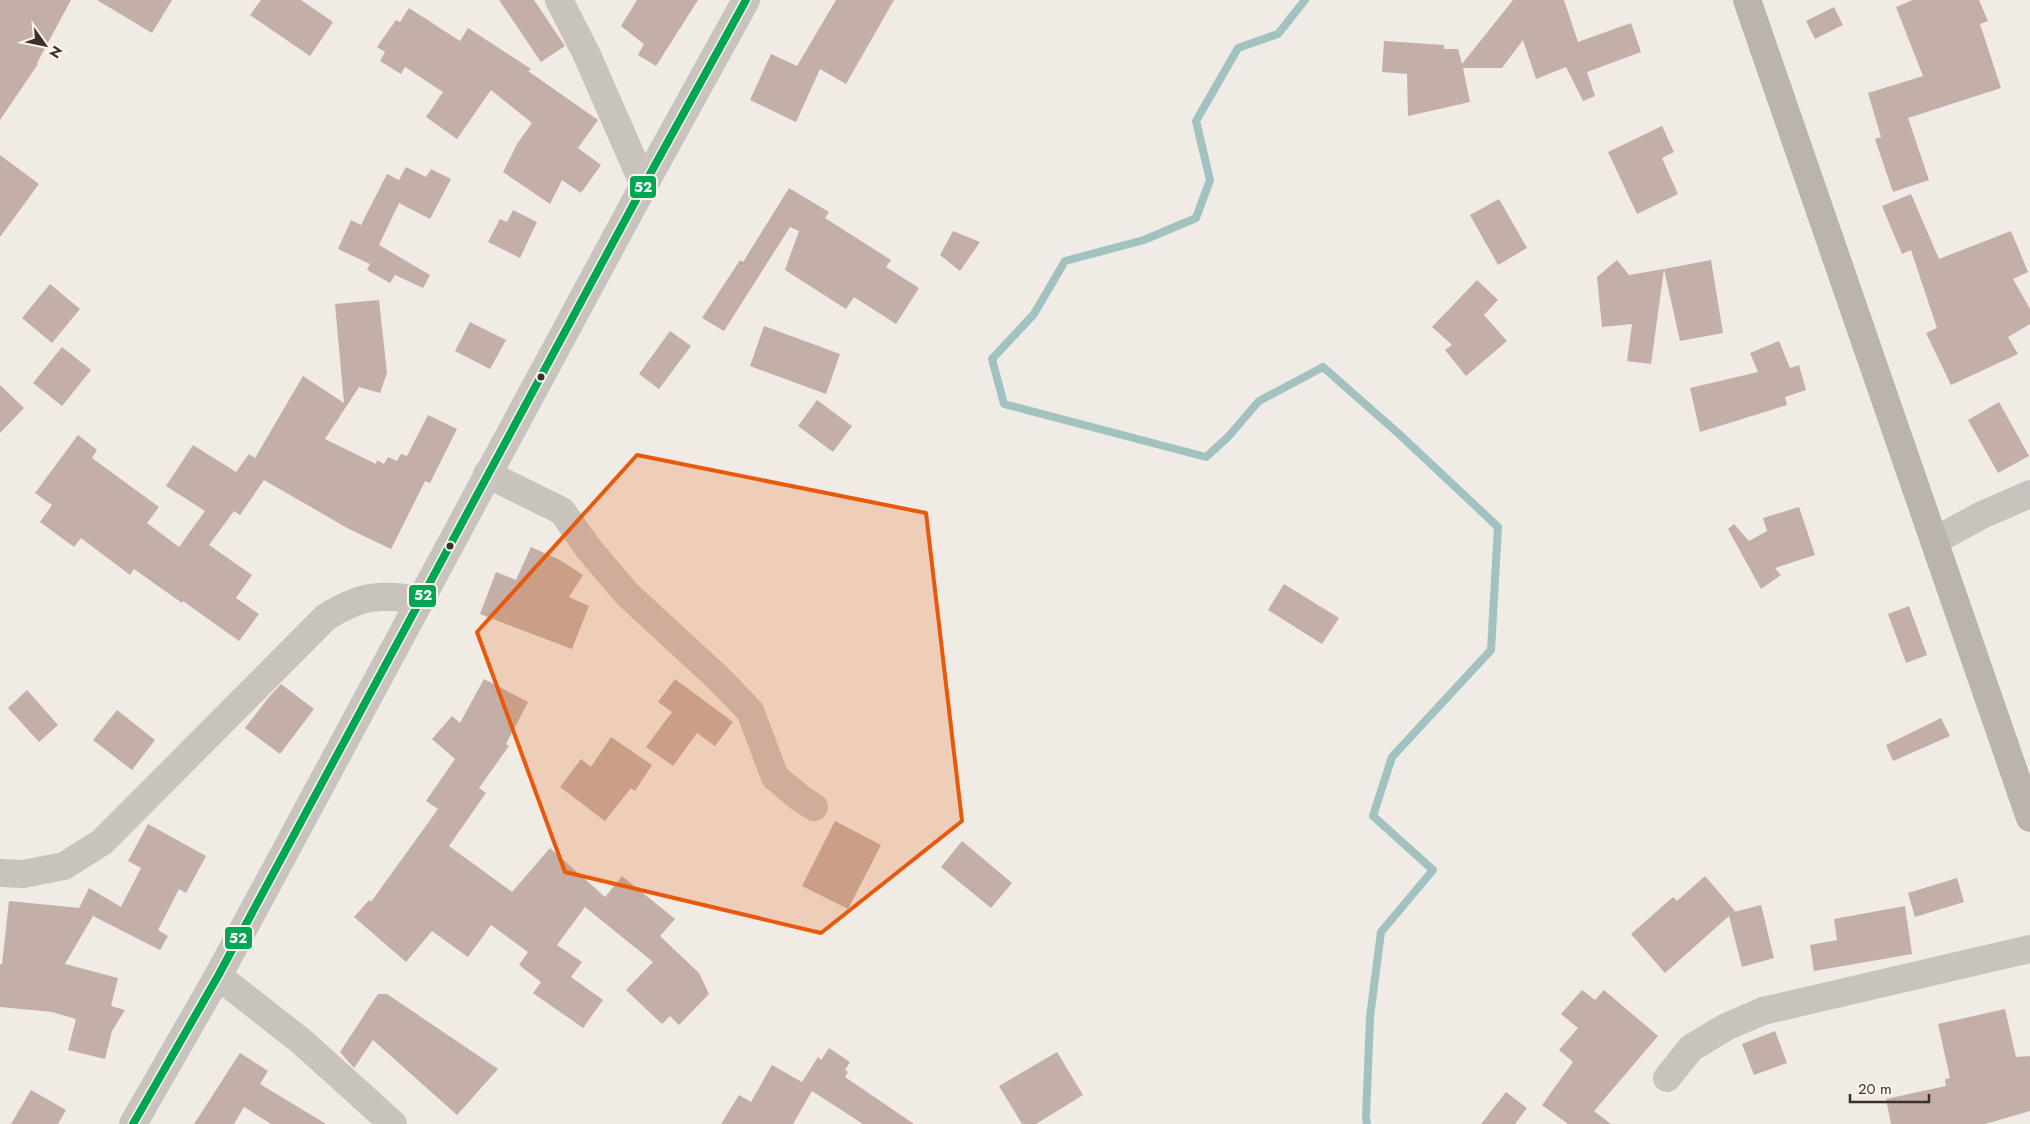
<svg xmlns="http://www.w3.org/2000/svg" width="2030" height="1124" viewBox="0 0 2030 1124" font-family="Jost,sans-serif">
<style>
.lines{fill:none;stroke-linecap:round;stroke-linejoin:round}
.stream{stroke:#a1c2c1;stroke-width:8}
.building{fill:#c3afa7}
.minor{stroke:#c9c3be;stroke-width:28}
.tertiary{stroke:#c9c3be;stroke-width:28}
.secondary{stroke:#bab3ae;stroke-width:28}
.bus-1-casing{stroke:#fbf5ee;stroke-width:11}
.bus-1{stroke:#00a651;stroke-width:8}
.marked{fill:#e8590c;fill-opacity:0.2;stroke:#e8590c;stroke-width:4;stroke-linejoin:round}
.bus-dot{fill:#3b302b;stroke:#fbf5ee;stroke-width:2}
.line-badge{stroke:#fbf5ee;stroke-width:2}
.badge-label{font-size:14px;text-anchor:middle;font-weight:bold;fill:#fff}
</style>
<rect width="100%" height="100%" fill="#f0ebe5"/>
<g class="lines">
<path class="stream" d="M 1305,0 L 1278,34 L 1238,48 L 1196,121 L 1210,180 L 1196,218 L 1144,240 L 1065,261 L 1034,314 L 992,359 L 1004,404 L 1206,457 L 1228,437 L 1259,401 L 1323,367 L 1399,434 L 1498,527 L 1491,650 L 1392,757 L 1373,816 L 1433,870 L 1381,932 L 1370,1017 L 1366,1117 L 1367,1124"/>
</g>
<path class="building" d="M 0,0 L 71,0 L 37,63 L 38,64 L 0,120 Z
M 97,0 L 172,0 L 152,33 Z
M 261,0 L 301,0 L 333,22 L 310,56 L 250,15 Z
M 499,0 L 534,0 L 565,46 L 541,62 Z
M 637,0 L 698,0 L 656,66 L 638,55 L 644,44 L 621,26 Z
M 836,0 L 894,0 L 846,84 L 820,69 L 796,122 L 750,100 L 771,54 L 797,66 Z
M 1513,0 L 1564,0 L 1578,42 L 1631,23 L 1641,52 L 1587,72 L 1595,96 L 1583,101 L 1566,67 L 1536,79 L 1523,40 L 1502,68 L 1463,68 L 1470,102 L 1408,116 L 1407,74 L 1382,72 L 1384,41 L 1444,45 L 1444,49 L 1458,49 L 1462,64 Z
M 1913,0 L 1979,0 L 1988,21 L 1980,24 L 2001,88 L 1908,118 L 1929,180 L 1893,192 L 1875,139 L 1881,137 L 1868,93 L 1923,76 L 1896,7 Z
M 1834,7 L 1843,25 L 1815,39 L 1806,21 Z
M 409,8 L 460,41 L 468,28 L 531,69 L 528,71 L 598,120 L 578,148 L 601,165 L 581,193 L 562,180 L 550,204 L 503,172 L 517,144 L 532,123 L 491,90 L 457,139 L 426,117 L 443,92 L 405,67 L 401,74 L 380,61 L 385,52 L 377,47 L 396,20 L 400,22 Z
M 1662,126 L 1674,152 L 1662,158 L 1678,194 L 1637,214 L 1608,152 Z
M 0,155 L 39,184 L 0,237 Z
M 406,167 L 426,177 L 431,169 L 451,179 L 430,219 L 399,203 L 379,245 L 430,275 L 423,288 L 395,275 L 390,283 L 367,270 L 370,264 L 338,249 L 351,220 L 361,225 L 387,174 L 399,180 Z
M 789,188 L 829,212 L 825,218 L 891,260 L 886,267 L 919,288 L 896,324 L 854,297 L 846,309 L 785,270 L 799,231 L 790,227 L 724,331 L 702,318 L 740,260 L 743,262 Z
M 1911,194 L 1939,259 L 2011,231 L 2028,272 L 2013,279 L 2030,309 L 2030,324 L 2008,337 L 2018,354 L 1951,385 L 1926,333 L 1937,328 L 1911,250 L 1902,254 L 1882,206 Z
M 1499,199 L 1527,248 L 1498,265 L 1470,215 Z
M 513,210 L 537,222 L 520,258 L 488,242 L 500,219 L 507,222 Z
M 953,231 L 980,242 L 960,271 L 940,255 Z
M 1617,260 L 1629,275 L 1664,269 L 1651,364 L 1627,361 L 1632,324 L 1602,327 L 1597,277 Z
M 1711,260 L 1723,333 L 1680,341 L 1664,269 Z
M 1477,280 L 1498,300 L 1484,315 L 1507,341 L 1466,376 L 1445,350 L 1452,345 L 1432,327 Z
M 50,284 L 80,309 L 52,343 L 22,318 Z
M 379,300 L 387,373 L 380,393 L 359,387 L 325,439 L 376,464 L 377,460 L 384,464 L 388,457 L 397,461 L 401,454 L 407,456 L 428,415 L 457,429 L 430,483 L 425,481 L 391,549 L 349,529 L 264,480 L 240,515 L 234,511 L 209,545 L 252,575 L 236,598 L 259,614 L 239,641 L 183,601 L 182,603 L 134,569 L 130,575 L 81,538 L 74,547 L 40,522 L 52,505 L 35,493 L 78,435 L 97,450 L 92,458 L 159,507 L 147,523 L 179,547 L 205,511 L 166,486 L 193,445 L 236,472 L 249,454 L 255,458 L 303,376 L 344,403 L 335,304 Z
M 470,322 L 506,340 L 490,369 L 455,351 Z
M 764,326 L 840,354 L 826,394 L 750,366 Z
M 670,331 L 691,346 L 659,389 L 639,374 Z
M 1779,341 L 1790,368 L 1799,365 L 1806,390 L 1785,397 L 1787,405 L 1700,432 L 1690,388 L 1758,372 L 1750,353 Z
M 62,347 L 91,370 L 62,406 L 33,383 Z
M 0,385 L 24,408 L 0,433 Z
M 817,400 L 852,426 L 833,452 L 798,426 Z
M 1999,402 L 2029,456 L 1998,473 L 1968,420 Z
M 1799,507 L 1815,555 L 1775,568 L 1781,575 L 1761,589 L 1728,529 L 1734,524 L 1749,541 L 1767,531 L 1763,518 Z
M 531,547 L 560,560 L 583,575 L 569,597 L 589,606 L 572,649 L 480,614 L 496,572 L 516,580 Z
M 1284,584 L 1339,618 L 1322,644 L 1268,610 Z
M 1909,606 L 1927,655 L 1906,663 L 1888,614 Z
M 484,679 L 528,702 L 506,744 L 509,746 L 479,788 L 486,793 L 449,846 L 512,892 L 550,848 L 605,897 L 622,876 L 675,919 L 660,936 L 699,973 L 709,994 L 679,1025 L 670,1016 L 662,1024 L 626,990 L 653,962 L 585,907 L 557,945 L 582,962 L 571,977 L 603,1000 L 583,1028 L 533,993 L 541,982 L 519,965 L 528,952 L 491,925 L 468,957 L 432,931 L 406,962 L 354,917 L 369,900 L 371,902 L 438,809 L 426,801 L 455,759 L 432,739 L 452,716 L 460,723 Z
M 675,679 L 733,722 L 715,746 L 697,733 L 673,766 L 646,747 L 672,712 L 658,702 Z
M 281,684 L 314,709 L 280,754 L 245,728 L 269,697 Z
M 27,690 L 58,725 L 39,742 L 8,708 Z
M 117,710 L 155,740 L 132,770 L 93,740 Z
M 1941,718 L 1950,736 L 1893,761 L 1886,745 Z
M 611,737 L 652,765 L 635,791 L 631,788 L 605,821 L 560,787 L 581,759 L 591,767 Z
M 835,821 L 881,845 L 848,909 L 802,886 Z
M 148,824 L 206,856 L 186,893 L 179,889 L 158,930 L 168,936 L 160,950 L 93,916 L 65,964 L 118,978 L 111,1006 L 125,1010 L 112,1031 L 105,1059 L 68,1050 L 76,1019 L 52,1012 L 0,1007 L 0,964 L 2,964 L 9,901 L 79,908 L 89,888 L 121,907 L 141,868 L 128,861 Z
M 962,841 L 1012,883 L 991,908 L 941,867 Z
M 1705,876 L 1735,911 L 1734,912 L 1761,905 L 1774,958 L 1742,967 L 1729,916 L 1665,973 L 1631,934 L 1673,897 L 1677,901 Z
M 1957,878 L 1964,902 L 1915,917 L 1908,893 Z
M 1905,906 L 1912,954 L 1814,971 L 1810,945 L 1837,940 L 1834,919 Z
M 1582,990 L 1595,1000 L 1604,990 L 1658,1036 L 1594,1111 L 1611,1124 L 1568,1124 L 1542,1105 L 1573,1062 L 1559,1050 L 1578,1028 L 1561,1014 Z
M 378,994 L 387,994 L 498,1069 L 457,1115 L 373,1040 L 354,1068 L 340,1052 Z
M 2005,1009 L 2016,1057 L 2030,1056 L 2030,1111 L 1985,1124 L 1891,1124 L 1886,1099 L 1946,1086 L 1945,1079 L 1950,1078 L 1938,1024 Z
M 1775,1031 L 1787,1063 L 1754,1075 L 1742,1044 Z
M 829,1048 L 850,1062 L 845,1070 L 848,1072 L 845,1077 L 914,1124 L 863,1124 L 812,1091 L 793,1124 L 721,1124 L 739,1095 L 751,1102 L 772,1065 L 802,1082 L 818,1057 L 821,1060 Z
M 1057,1052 L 1083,1095 L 1036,1124 L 1022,1124 L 999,1086 Z
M 240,1053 L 268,1071 L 260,1084 L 326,1124 L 271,1124 L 244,1107 L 234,1124 L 194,1124 Z
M 31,1090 L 66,1110 L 58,1124 L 11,1124 Z
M 1506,1092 L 1527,1108 L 1515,1124 L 1481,1124 Z"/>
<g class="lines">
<path class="minor" d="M 559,0 L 586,53 L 644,185
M 487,474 L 562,511 L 588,548 L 627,594 L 717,677 L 750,711 L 775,777 L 800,798 L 814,807
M 1934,541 L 1982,515 L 2030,494
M 0,873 L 23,874 L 64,866 L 102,842 L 326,617 C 363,594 378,595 420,599
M 218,976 L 301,1041 L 393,1124
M 1667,1078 L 1691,1048 L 1726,1027 L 1763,1011 L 2030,949"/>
<path class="tertiary" d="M 133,1124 L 218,976 L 644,185 L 746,0"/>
<path class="secondary" d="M 1747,0 L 2030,818"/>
<defs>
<path id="bus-1" d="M 133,1124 L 218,976 L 644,185 L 746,0"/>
</defs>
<use href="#bus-1" class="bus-1-casing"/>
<use href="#bus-1" class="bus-1"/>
</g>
<path class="marked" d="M 637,455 L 926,513 L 962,821 L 821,933 L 565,872 L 477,632 Z"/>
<g class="bus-dot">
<circle cx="541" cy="377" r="4.5"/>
<circle cx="450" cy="546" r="4.5"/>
</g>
<g class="line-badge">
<rect x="629" y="175" width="28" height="24" rx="5" fill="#00a651"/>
<rect x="408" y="584" width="29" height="24" rx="5" fill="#00a651"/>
<rect x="224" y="926" width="29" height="24" rx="5" fill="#00a651"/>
</g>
<g class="badge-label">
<text x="643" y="192">52</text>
<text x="423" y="600">52</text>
<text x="238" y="943">52</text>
</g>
<g transform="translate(45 45) rotate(123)" stroke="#fbf5ee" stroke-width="4" paint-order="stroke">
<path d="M0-4L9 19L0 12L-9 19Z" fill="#3b302b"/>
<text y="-8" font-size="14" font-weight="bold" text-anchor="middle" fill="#3b302b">N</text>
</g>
<path d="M1850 1094v8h79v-8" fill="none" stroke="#3b302b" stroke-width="2.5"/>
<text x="1858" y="1094" font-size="15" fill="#3b302b" stroke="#fbf5ee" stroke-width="4" paint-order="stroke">20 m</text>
</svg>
